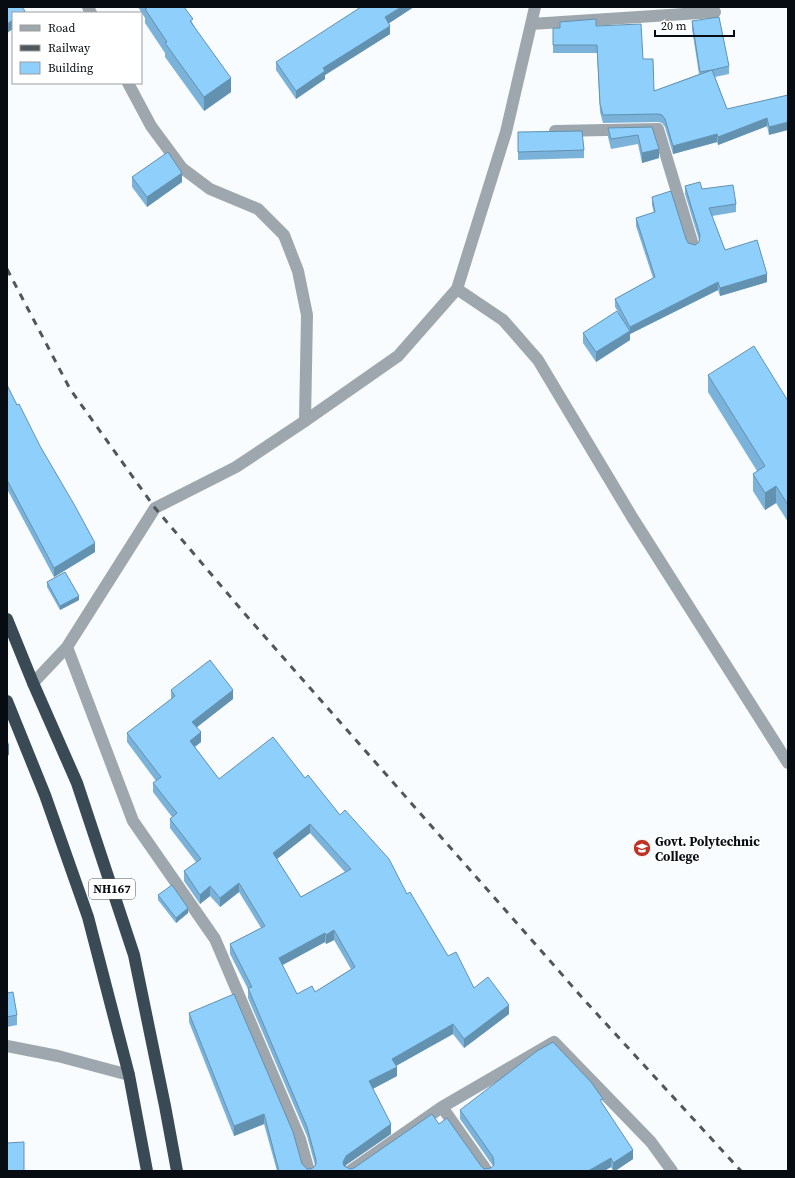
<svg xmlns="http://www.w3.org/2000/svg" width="795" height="1178" viewBox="0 0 795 1178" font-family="'Source Serif 4',serif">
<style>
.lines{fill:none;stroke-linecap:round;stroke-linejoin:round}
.lane{stroke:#9ea7ad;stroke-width:12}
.street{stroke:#9ea7ad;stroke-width:12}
.highway{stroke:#394a55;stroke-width:12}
.rail{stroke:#50565a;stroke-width:3;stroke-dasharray:7 7;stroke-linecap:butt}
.wall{fill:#7ab2d9;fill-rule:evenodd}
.shaded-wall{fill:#6391b0}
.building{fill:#8ecffc;stroke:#6391b0;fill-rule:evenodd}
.labels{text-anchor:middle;stroke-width:3;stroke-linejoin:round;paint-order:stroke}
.shield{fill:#fff;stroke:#515558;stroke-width:1}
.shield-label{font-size:12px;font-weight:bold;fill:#060c11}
.poi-label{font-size:13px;font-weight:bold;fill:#060c11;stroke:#fff;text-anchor:start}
</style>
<rect width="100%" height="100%" fill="#f8fcff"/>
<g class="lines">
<path class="lane" d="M 88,7 L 91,13
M 128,83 L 151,126 L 182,168 L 210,189 L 258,209 L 284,235 L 298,271 L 307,315 L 305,421
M 457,289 L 503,320 L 538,360 L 632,517 L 788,763"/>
<path class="street" d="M 531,24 L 715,12
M 555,131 L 658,129 L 693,245
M 67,647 L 133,821 L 215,939 L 300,1139 L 309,1171
M 33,683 L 67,647 L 155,508 L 236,467 L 305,421 L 398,356 L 457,289 L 506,132 L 535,7
M 7,1046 L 58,1056 L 129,1075
M 442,1107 L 487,1171
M 350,1171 L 442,1107 L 554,1042 L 651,1142 L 672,1171"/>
<path class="highway" d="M 7,619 L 33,683 L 77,783 L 134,955 L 165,1106 L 177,1171
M 7,701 L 45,795 L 88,917 L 129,1075 L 147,1171"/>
<path class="rail" d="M 7,269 L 70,389 L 155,508 L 245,614 L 587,1003 L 741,1171"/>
</g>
<path class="wall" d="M 138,7 L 184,7 L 193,24 L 231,92 L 204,111 L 165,57 L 165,53 L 145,23 L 145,18 Z
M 692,21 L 729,66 L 729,74 L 715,77 L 727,109 L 788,95 L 769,135 L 767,126 L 718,145 L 717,142 L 673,154 L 665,127 L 662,123 L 658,122 L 603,123 L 600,112 L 597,53 L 553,53 L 553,28 L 596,26 L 643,59 L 654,91 L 699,74 L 692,29 Z
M 389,23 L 390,34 L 325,75 L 325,79 L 296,99 L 276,70 L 276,62 Z
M 652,127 L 659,158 L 642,163 L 638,144 L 611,149 L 608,137 L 608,128 Z
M 518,132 L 584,150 L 584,158 L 518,160 Z
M 132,177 L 182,182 L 147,207 L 132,187 Z
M 685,186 L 702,189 L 736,204 L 736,212 L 712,216 L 725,250 L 767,282 L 720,296 L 718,290 L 630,334 L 630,333 L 630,340 L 596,362 L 583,343 L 583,333 L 619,313 L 615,307 L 615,299 L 653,278 L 636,226 L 636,218 L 654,213 L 652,205 L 652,197 L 688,243 L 695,245 L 699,242 L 699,240 L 685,194 Z
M 708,375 L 788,401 L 788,522 L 776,503 L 765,510 L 753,491 L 753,474 L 757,471 L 708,392 Z
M 7,385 L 17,405 L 95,552 L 54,577 L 7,489 Z
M 47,582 L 79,600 L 60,610 L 47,587 Z
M 171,690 L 233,699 L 197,727 L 201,742 L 195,747 L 219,779 L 305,778 L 340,815 L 407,894 L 448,956 L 474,988 L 509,1014 L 464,1048 L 453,1034 L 396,1066 L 397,1076 L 372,1089 L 391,1134 L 346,1165 L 345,1167 L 350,1169 L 354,1168 L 439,1124 L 484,1169 L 491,1168 L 493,1166 L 460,1119 L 460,1110 L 603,1104 L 633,1159 L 615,1171 L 613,1171 L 611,1167 L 604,1171 L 277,1171 L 264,1124 L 234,1136 L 189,1022 L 189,1013 L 302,1164 L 307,1169 L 311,1169 L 314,1167 L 315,1165 L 307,1136 L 248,998 L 248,989 L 230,954 L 230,944 L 261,928 L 239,892 L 220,907 L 210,896 L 200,904 L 184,881 L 184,871 L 196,862 L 170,828 L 170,819 L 172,817 L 153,792 L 153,783 L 156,781 L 127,742 L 127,733 L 171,699 ZM 310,833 L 345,872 L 301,897 L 277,859 ZM 334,940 L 351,969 L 315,992 L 297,994 L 282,965 L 325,942 L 326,944 Z
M 158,895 L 188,913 L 176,923 L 158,900 Z
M 7,993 L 17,1015 L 17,1025 L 7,1027 Z"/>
<path class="shaded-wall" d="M 401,7 L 414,7 L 385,26 L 385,17 Z
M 13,20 L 13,29 L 7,33 L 7,24 Z
M 390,26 L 390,34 L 325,75 L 325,79 L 296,99 L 296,91 L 323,68 Z
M 231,78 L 231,92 L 204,111 L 204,97 Z
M 767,118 L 767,126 L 718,145 L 718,137 Z
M 788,122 L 788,130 L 769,135 L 769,127 Z
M 717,134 L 717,142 L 673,154 L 673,146 Z
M 659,149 L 659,158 L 642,163 L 642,153 Z
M 182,173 L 182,182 L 147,207 L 147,197 Z
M 767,274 L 767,282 L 720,296 L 720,288 Z
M 718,282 L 718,290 L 630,334 L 630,327 Z
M 630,331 L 630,340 L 596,362 L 596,352 Z
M 776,486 L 776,503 L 765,510 L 765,493 Z
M 95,543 L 95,552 L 54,577 L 54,568 Z
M 79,596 L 79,600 L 60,610 L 60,606 Z
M 233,690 L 233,699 L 192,731 L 192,722 Z
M 201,732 L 201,742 L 190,750 L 190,741 Z
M 9,746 L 9,755 L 7,756 L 7,747 Z
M 310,824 L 310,833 L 273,862 L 273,853 Z
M 239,883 L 239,892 L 220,907 L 220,898 Z
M 210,886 L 210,896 L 200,904 L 200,895 Z
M 188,908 L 188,913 L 176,923 L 176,918 Z
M 334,930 L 334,940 L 326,944 L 326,935 Z
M 325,933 L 325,942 L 279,967 L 279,958 Z
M 509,1005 L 509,1014 L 464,1048 L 464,1039 Z
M 453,1024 L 453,1034 L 392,1068 L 392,1059 Z
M 397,1067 L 397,1076 L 369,1091 L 369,1081 Z
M 264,1114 L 264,1124 L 234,1136 L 234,1126 Z
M 391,1124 L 391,1134 L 346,1165 L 343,1171 L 343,1162 L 346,1156 Z
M 633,1150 L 633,1159 L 615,1171 L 613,1171 L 613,1163 Z
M 611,1158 L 611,1167 L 604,1171 L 588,1171 Z"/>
<path class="building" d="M 7,7 L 22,7 L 25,11 L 22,13 L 13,13 L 13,20 L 7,24 Z
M 147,7 L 184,7 L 193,19 L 190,21 L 231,78 L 204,97 L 165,43 L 167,42 L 145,9 L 147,8 Z
M 361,7 L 401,7 L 385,17 L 390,26 L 323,68 L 325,71 L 296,91 L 276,62 Z
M 719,17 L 729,66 L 712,70 L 727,109 L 788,95 L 788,122 L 769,127 L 767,118 L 718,137 L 717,134 L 673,146 L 665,119 L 662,115 L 658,114 L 603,115 L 600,104 L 597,45 L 553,45 L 553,28 L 560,28 L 560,22 L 596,19 L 596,26 L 641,24 L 643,59 L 653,59 L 654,91 L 712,70 L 700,72 L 692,21 Z
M 652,127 L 659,149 L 642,153 L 638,135 L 611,139 L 608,128 Z
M 582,131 L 584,150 L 518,152 L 518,132 Z
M 168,152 L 182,173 L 147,197 L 132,177 Z
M 700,182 L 702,189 L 733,185 L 736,204 L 709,208 L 725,250 L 757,240 L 767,274 L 720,288 L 718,282 L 630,327 L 615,299 L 655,277 L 636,218 L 655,212 L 652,197 L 671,191 L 686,239 L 688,243 L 695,245 L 699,242 L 700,235 L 685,186 Z
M 617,311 L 630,331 L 596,352 L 583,333 Z
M 754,346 L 788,401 L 788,505 L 776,486 L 765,493 L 753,474 L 765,466 L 708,375 Z
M 7,385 L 17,405 L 19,404 L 40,446 L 75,506 L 95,543 L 54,568 L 7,480 Z
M 65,572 L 79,596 L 60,606 L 47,582 Z
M 210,660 L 233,690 L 192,722 L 201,732 L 190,741 L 219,779 L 273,737 L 305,778 L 308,775 L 340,815 L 345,810 L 389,859 L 407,894 L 410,892 L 448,956 L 456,952 L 474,988 L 488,977 L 509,1005 L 464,1039 L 453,1024 L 392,1059 L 397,1067 L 369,1081 L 391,1124 L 346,1156 L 343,1162 L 344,1166 L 350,1169 L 354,1168 L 432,1114 L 439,1124 L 447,1118 L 481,1166 L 484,1169 L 491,1168 L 494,1165 L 493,1157 L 460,1110 L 537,1051 L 553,1042 L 591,1082 L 603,1099 L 600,1100 L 633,1150 L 613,1163 L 611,1158 L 588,1171 L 279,1171 L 264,1114 L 234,1126 L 189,1013 L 234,994 L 293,1132 L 302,1164 L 307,1169 L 311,1169 L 314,1167 L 316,1164 L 316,1160 L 307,1127 L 248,988 L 252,987 L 230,944 L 265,926 L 239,883 L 220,898 L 210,886 L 200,895 L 184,871 L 201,859 L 170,819 L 177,813 L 153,783 L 161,777 L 127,733 L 175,696 L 171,690 ZM 310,824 L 351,869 L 301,897 L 273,853 ZM 334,930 L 355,967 L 315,992 L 312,986 L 297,994 L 279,958 L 325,933 L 326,935 Z
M 7,741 L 9,746 L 7,747 Z
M 172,885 L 188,908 L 176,918 L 158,895 Z
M 13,992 L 17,1015 L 7,1017 L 7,993 Z
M 24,1142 L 24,1171 L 7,1171 L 7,1143 Z"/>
<defs>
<symbol id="university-disc" viewBox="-11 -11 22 22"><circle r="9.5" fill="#be3125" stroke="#fff"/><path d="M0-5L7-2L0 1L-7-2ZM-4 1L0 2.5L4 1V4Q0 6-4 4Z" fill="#fff"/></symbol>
</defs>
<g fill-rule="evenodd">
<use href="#university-disc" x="632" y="838" width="20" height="20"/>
</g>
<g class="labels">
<rect class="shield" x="89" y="879" width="46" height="20" rx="3"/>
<g class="shield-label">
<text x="112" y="893">NH167</text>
</g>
<g class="poi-label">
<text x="655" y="846">Govt. Polytechnic<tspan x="655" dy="15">College</tspan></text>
</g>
</g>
<rect width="795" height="1178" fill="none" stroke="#060c11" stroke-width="16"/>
<rect x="12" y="12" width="130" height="72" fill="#ffffff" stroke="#9b9ea0"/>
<rect x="20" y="25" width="20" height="6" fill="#9ea7ad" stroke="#9b9ea0"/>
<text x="48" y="32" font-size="12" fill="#060c11">Road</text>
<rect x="20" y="45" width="20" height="6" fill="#50565a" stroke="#9b9ea0"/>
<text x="48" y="52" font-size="12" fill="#060c11">Railway</text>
<rect x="20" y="62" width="20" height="12" fill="#8ecffc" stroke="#9b9ea0"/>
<text x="48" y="72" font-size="12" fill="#060c11">Building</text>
<path d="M655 30v6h79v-6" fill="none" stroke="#060c11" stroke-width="2"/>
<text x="661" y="30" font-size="12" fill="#060c11" stroke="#ffffff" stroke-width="3" paint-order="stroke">20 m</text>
</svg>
